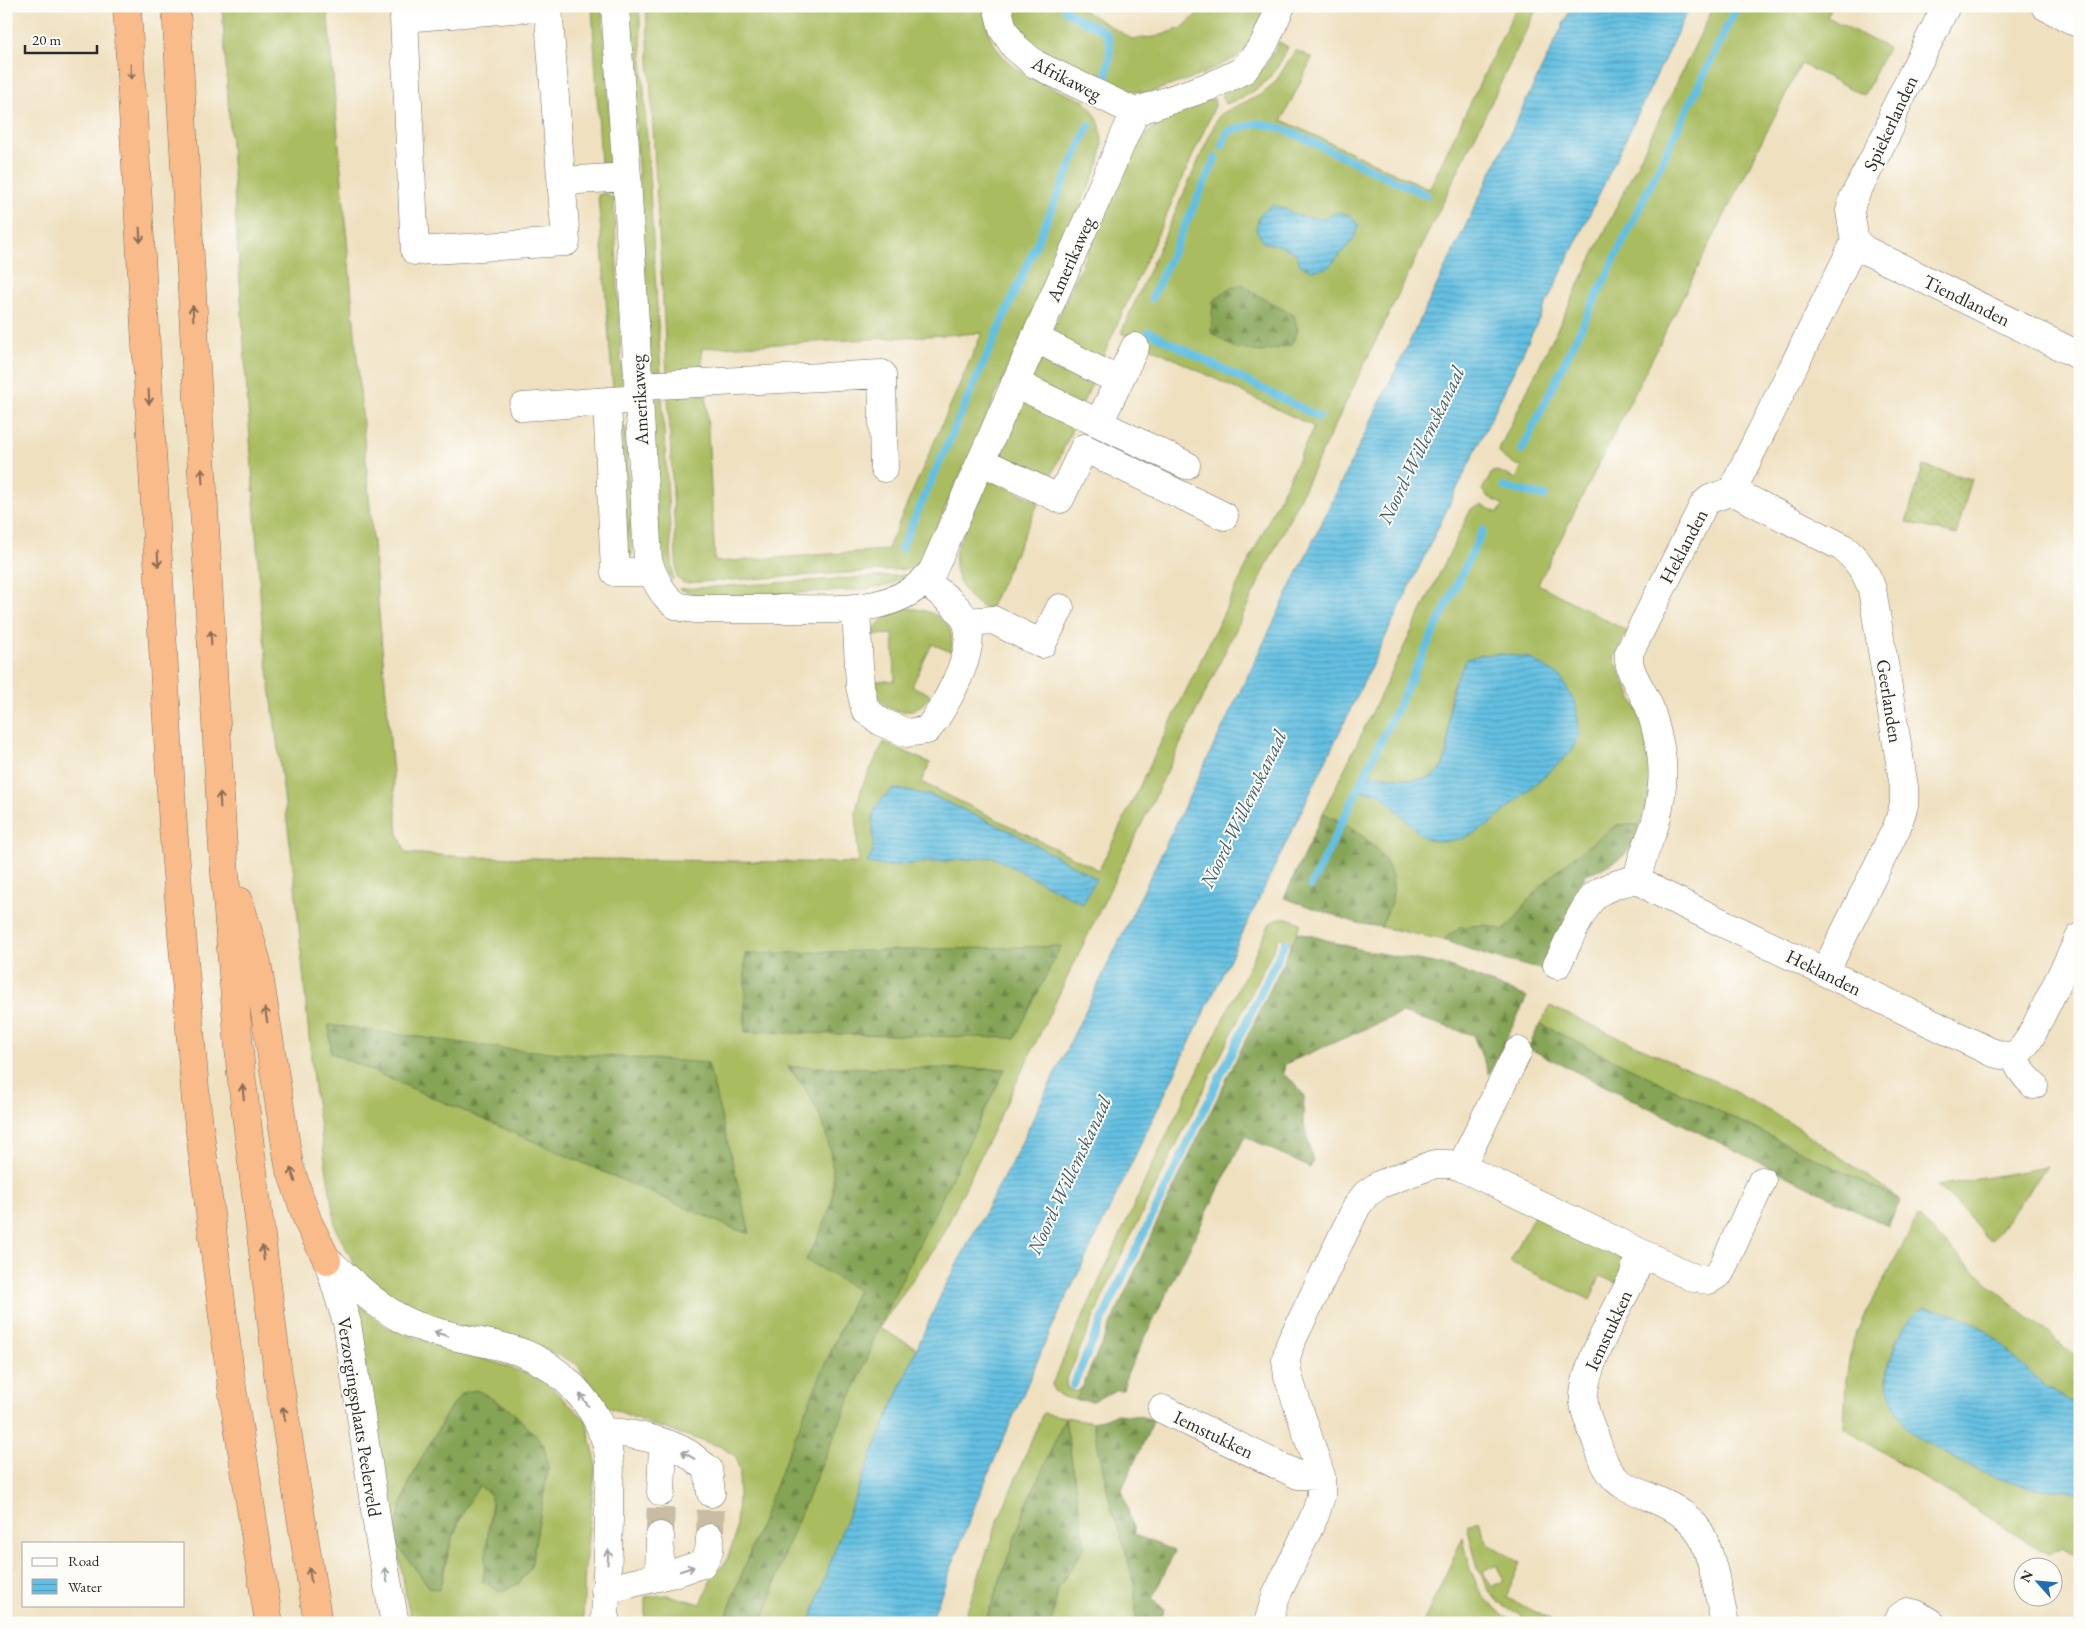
<svg xmlns="http://www.w3.org/2000/svg" width="2086" height="1629" viewBox="0 0 2086 1629" font-family="'EB Garamond',serif">
<style>
.grass{fill:#a9bc60;stroke:#6a7446;fill-rule:evenodd}
.forest{fill:url(#forest-firs);stroke:#586840}
.park{fill:url(#park-dots);stroke:#6a7446}
.water{fill:url(#water-rules);stroke:#487686}
.lines{fill:none;stroke-linecap:round;stroke-linejoin:round}
.stream{stroke:#64c0e2;stroke-width:8}
.minor-tunnel{stroke:#c8bca2;stroke-width:28;stroke-dasharray:28 14;stroke-linecap:butt}
.minor-casing{stroke:#706a5f;stroke-width:29}
.highway-casing{stroke:#706a5f;stroke-width:29}
.minor{stroke:#fff;stroke-width:28}
.highway{stroke:#fabb8b;stroke-width:28}
.oneway{stroke:#886c56}
.oneway2{stroke:#a0a0a0}
.labels{text-anchor:middle;stroke-width:4;stroke-linejoin:round;paint-order:stroke}
.street-label{font-size:19px;fill:#2b2b2b;stroke:#fdfcf7}
.water-label{font-size:20px;font-style:italic;fill:#3f5f6b;stroke:#fdfcf7}
</style>
<defs>
<pattern id="forest-firs" width="22" height="20" patternUnits="userSpaceOnUse" patternTransform="scale(1.25)"><rect width="22" height="20" fill="#86a456"/><path d="M5 1l3.5 6h-7zM16 11l3.5 6h-7z" fill="#6e8647"/></pattern>
<pattern id="park-dots" width="8" height="8" patternUnits="userSpaceOnUse" patternTransform="scale(1.25)"><rect width="8" height="8" fill="#a9bc60"/><path d="M2 2h.1M6 6h.1" fill="none" stroke="#8a994f" stroke-width="1.8" stroke-linecap="round"/></pattern>
<pattern id="water-rules" width="6" height="5" patternUnits="userSpaceOnUse" patternTransform="scale(1.25)"><rect width="6" height="5" fill="#64c0e2"/><path d="M0 2.5h6" fill="none" stroke="#539cb7"/></pattern>
</defs>
<rect width="100%" height="100%" fill="#fdfcf7"/>
<filter id="ink" filterUnits="userSpaceOnUse"><feTurbulence type="fractalNoise" baseFrequency=".02" numOctaves="2"/><feDisplacementMap in="SourceGraphic" scale="10" xChannelSelector="R" yChannelSelector="G"/><feConvolveMatrix kernelMatrix="1 2 1 2 8 2 1 2 1" color-interpolation-filters="sRGB"/></filter>
<filter id="wash" filterUnits="userSpaceOnUse"><feTurbulence type="fractalNoise" baseFrequency=".0096" numOctaves="4" result="noise"/><feDisplacementMap in="SourceGraphic" scale="20" xChannelSelector="R" yChannelSelector="G"/><feGaussianBlur stdDeviation="1.12" result="paint"/><feColorMatrix in="noise" values="0 0 0 0 0 0 0 0 0 0 0 0 0 0 0 0 0 1.4 0 .05"/><feComposite in="paint" operator="in"/></filter>
<g filter="url(#wash)">
<rect width="100%" height="100%" fill="#efe0c0"/>
<path class="grass" d="M 222,6 L 327,6 L 398,833 L 406,853 L 467,857 L 858,863 L 856,810 L 862,786 L 884,742 L 930,763 L 921,782 L 1099,870 L 1314,427 L 1121,333 L 1218,117 C 1225,109 1254,100 1266,91 C 1280,80 1285,63 1296,50 L 1312,58 L 1282,120 L 1429,189 L 1517,6 L 1538,6 L 940,1240 L 879,1328 L 917,1348 C 878,1438 842,1529 810,1623 L 763,1623 L 787,1545 L 870,1352 L 877,1330 L 1005,1069 L 788,1067 C 795,1077 804,1085 810,1095 C 826,1121 837,1168 832,1199 C 828,1220 816,1241 806,1260 L 858,1289 C 809,1399 764,1510 724,1623 L 645,1623 L 645,1597 L 667,1595 L 701,1604 L 712,1577 L 726,1562 L 735,1537 L 740,1472 L 736,1457 L 722,1447 L 653,1425 L 603,1405 L 577,1364 L 544,1349 L 461,1327 L 407,1308 L 361,1276 L 336,1230 L 314,1090 L 294,875 L 262,623 ZM 894,789 L 931,795 L 1014,833 L 1005,863 L 993,857 L 886,866 L 867,863 L 872,855 ZM 1061,947 L 746,1032 L 745,1032 L 745,954 ZM 329,1025 L 506,1049 L 749,1233 L 737,1230 L 331,1053 Z
M 592,6 L 602,6 L 612,156 L 607,164 L 601,165 Z
M 628,6 L 639,6 L 661,373 L 651,369 Z
M 646,6 L 984,6 C 987,68 1036,80 1084,101 C 1105,120 1105,144 1097,169 L 925,553 L 917,564 L 910,569 L 684,583 L 677,578 L 668,396 L 706,394 L 715,562 L 887,550 L 982,333 L 702,348 L 702,370 L 667,373 Z
M 1012,6 L 1076,6 L 1132,39 L 1155,37 L 1182,28 L 1197,14 L 1202,6 L 1267,6 L 1245,50 L 1237,57 L 1201,75 L 1148,93 L 1132,91 L 1111,83 L 1045,53 L 1023,36 L 1016,27 Z
M 1714,6 L 1832,6 L 1827,17 L 1888,48 L 1864,95 L 1801,64 L 1538,584 L 1627,631 L 1614,658 L 1644,725 L 1653,779 L 1640,825 L 1617,825 L 1576,856 L 1537,890 L 1516,919 L 1504,931 L 1484,925 L 1460,927 L 1443,940 L 1381,927 C 1385,916 1393,902 1393,890 C 1394,851 1353,827 1323,813 L 1471,509 L 1481,505 L 1498,513 L 1503,505 L 1487,496 L 1482,490 L 1492,472 L 1498,471 L 1516,479 L 1522,467 L 1505,459 L 1499,452 L 1500,447 ZM 1502,654 L 1530,658 L 1570,753 L 1489,825 L 1465,838 L 1424,838 L 1379,793 L 1375,776 C 1387,777 1400,780 1413,780 C 1466,782 1440,711 1454,682 C 1457,674 1474,661 1481,655 Z
M 1279,42 L 1288,47 C 1274,78 1258,94 1225,104 L 1222,94 C 1251,81 1266,72 1279,42 Z
M 1214,98 L 1215,106 L 1100,363 L 1051,333 L 1131,155 C 1155,117 1173,113 1214,98 Z
M 606,193 L 614,200 L 622,384 L 619,389 L 613,390 L 598,195 Z
M 1043,355 L 1095,378 L 1081,406 L 1033,381 L 1033,375 Z
M 662,398 L 673,580 C 664,571 662,561 659,549 L 651,400 Z
M 1027,401 L 1075,423 L 1049,481 L 1007,460 L 1001,450 L 1021,402 Z
M 622,426 L 626,428 L 633,555 L 627,557 Z
M 992,481 L 1039,502 L 989,611 C 966,599 950,578 956,550 L 985,483 Z
M 905,575 L 892,584 L 863,590 L 703,597 L 679,589 Z
M 903,608 C 932,609 957,618 951,652 L 932,644 L 912,686 L 931,695 C 923,707 906,716 892,709 C 886,706 881,700 876,696 L 873,681 L 895,681 L 893,634 L 872,635 C 876,621 890,614 903,608 Z
M 1280,918 L 1287,918 L 1301,923 L 1286,957 L 1291,943 L 1283,938 L 1279,938 L 1118,1262 L 1066,1381 L 1067,1388 L 1076,1392 L 1082,1388 L 1076,1400 L 1063,1397 L 1054,1391 L 1052,1384 L 1155,1159 L 1270,923 Z
M 1550,1006 L 1719,1083 L 1796,1126 L 1901,1200 L 1540,1024 Z
M 2047,1167 L 1992,1240 L 1985,1236 L 1958,1203 L 1937,1186 Z
M 1537,1210 L 1624,1259 L 1624,1267 L 1616,1283 L 1600,1276 L 1590,1300 L 1510,1262 Z
M 1918,1217 L 1995,1290 L 2080,1359 L 2080,1407 L 2047,1388 L 1986,1330 L 1897,1337 L 1888,1368 L 1887,1383 L 1952,1458 L 1979,1471 L 2021,1485 L 2069,1492 L 2080,1492 L 2080,1558 L 2062,1547 L 2048,1554 L 1844,1428 L 1846,1379 L 1852,1343 L 1864,1316 Z
M 353,1300 L 385,1326 L 444,1348 L 495,1362 L 543,1380 L 586,1420 L 596,1462 L 585,1566 L 583,1623 L 411,1623 L 397,1545 L 430,1588 L 442,1582 C 450,1542 457,1520 479,1485 L 490,1494 L 492,1502 L 487,1542 L 518,1584 L 531,1567 L 548,1469 L 464,1392 L 448,1411 L 410,1480 L 399,1514 L 395,1536 Z
M 1043,1413 L 1093,1422 L 1112,1511 L 1125,1548 L 1135,1589 L 1136,1623 L 1052,1623 L 1058,1589 L 1085,1546 L 1065,1419 L 1026,1506 L 985,1623 L 963,1623 L 995,1528 Z
M 1479,1520 L 1487,1543 L 1521,1563 L 1506,1597 L 1556,1623 L 1532,1623 L 1498,1602 L 1488,1589 L 1478,1569 L 1467,1526 ZM 1496,1565 L 1504,1580 L 1492,1587 L 1483,1572 Z
M 1463,1537 C 1471,1576 1478,1603 1516,1623 L 1423,1623 Z"/>
<path class="forest" d="M 1243,284 L 1257,295 L 1294,315 L 1298,331 L 1291,345 L 1261,352 L 1234,348 L 1211,332 L 1213,302 L 1227,289 Z
M 1323,813 C 1353,827 1394,851 1393,890 C 1393,902 1385,916 1381,927 L 1357,923 L 1284,898 Z
M 1617,825 L 1640,825 C 1631,858 1616,863 1586,874 L 1543,970 L 1488,956 L 1443,940 L 1460,927 L 1484,925 L 1504,930 C 1518,918 1526,901 1538,889 C 1562,865 1589,844 1617,825 Z
M 1298,932 L 1362,950 L 1445,965 L 1527,997 L 1489,1074 L 1473,1035 L 1402,1013 L 1285,1064 L 1283,1074 L 1296,1084 L 1304,1096 L 1303,1120 L 1313,1161 L 1310,1168 L 1245,1136 L 1127,1374 L 1123,1390 L 1116,1390 L 1093,1401 L 1076,1400 L 1159,1218 Z
M 1061,946 L 1015,1038 L 745,1032 L 745,954 Z
M 1540,1024 L 1901,1200 L 1888,1226 L 1528,1048 Z
M 329,1025 L 506,1049 L 708,1063 L 750,1233 L 737,1230 L 331,1053 Z
M 788,1067 L 1005,1069 L 877,1330 L 870,1352 L 787,1545 L 763,1623 L 724,1623 C 764,1510 809,1399 858,1290 L 806,1260 C 816,1241 828,1220 832,1199 C 837,1169 826,1121 809,1095 C 804,1085 795,1076 788,1067 Z
M 477,1390 L 510,1409 L 544,1444 L 548,1469 L 531,1567 L 518,1584 L 499,1592 L 483,1581 L 492,1503 L 490,1494 L 479,1486 L 465,1508 L 451,1540 L 439,1590 L 430,1588 L 397,1545 L 395,1536 L 399,1514 L 410,1480 L 448,1411 L 464,1392 Z
M 1117,1414 L 1139,1416 L 1154,1420 L 1122,1489 L 1135,1535 L 1175,1551 L 1152,1599 L 1164,1609 L 1161,1623 L 1136,1623 L 1135,1589 L 1125,1548 L 1112,1511 L 1093,1422 Z
M 1065,1418 L 1085,1546 L 1058,1589 L 1052,1623 L 985,1623 L 1026,1506 Z"/>
<path class="park" d="M 1923,466 L 1972,479 L 1956,535 L 1906,522 Z"/>
<path class="water" d="M 1572,6 L 1690,6 L 1049,1334 L 978,1498 L 930,1623 L 810,1623 L 835,1548 L 868,1464 L 917,1348 L 943,1290 L 1015,1156 Z
M 1272,205 L 1285,209 L 1298,216 L 1323,219 L 1336,212 L 1350,215 L 1359,226 L 1353,240 L 1328,268 L 1313,270 L 1300,265 L 1296,253 L 1278,245 L 1264,243 L 1256,230 L 1259,216 Z
M 1502,654 L 1530,658 L 1561,677 L 1576,705 L 1580,735 L 1570,753 L 1489,825 L 1465,838 L 1442,842 L 1424,838 L 1379,793 L 1358,791 L 1364,773 L 1413,780 L 1430,778 L 1442,768 L 1448,751 L 1449,711 L 1454,682 L 1467,659 L 1481,655 Z
M 894,789 L 931,795 L 1014,833 L 1096,878 L 1083,904 L 993,857 L 886,866 L 867,863 C 885,839 855,814 894,789 Z
M 1925,1307 L 1963,1317 L 1986,1330 L 2047,1388 L 2080,1407 L 2080,1492 C 2028,1494 1976,1473 1933,1446 C 1926,1442 1917,1438 1910,1432 C 1906,1428 1903,1421 1900,1416 C 1887,1396 1885,1378 1892,1355 C 1898,1335 1907,1318 1925,1307 Z"/>
<g class="lines">
<path class="stream" d="M 1065,6 L 1065,10 C 1099,36 1119,18 1106,76
M 1222,145 L 1228,131 L 1258,123 L 1284,129 L 1426,195
M 1152,298 L 1216,157
M 1149,332 L 1319,417
M 1522,450 L 1737,6
M 1504,487 L 1544,496
M 901,549 L 1089,125
M 1311,886 L 1483,530
M 1073,1385 L 1111,1301 L 1285,943"/>
</g>
</g>
<g filter="url(#ink)">
<g class="lines">
<path class="minor-tunnel" d="M 660,1536 L 661,1492
M 710,1538 L 711,1493"/>
<defs>
<path id="minor" d="M 548,6 L 566,242 L 415,251 L 404,18 Z
M 615,6 L 627,177 L 648,561 C 654,577 661,595 676,605 C 681,608 689,608 695,609 C 726,609 757,609 788,609 C 837,609 901,615 933,570 L 1135,112 L 1213,85 L 1244,70 L 1264,44 L 1281,6
M 997,6 L 1003,29 L 1015,47 L 1035,64 L 1135,112
M 2045,6 L 2080,24
M 562,181 L 627,177
M 1855,242 L 1850,211 L 1853,199 L 1890,127 L 1893,113 L 1946,6
M 1855,242 L 1865,250 L 2080,356
M 1035,338 L 1119,381
M 1015,383 L 1186,465
M 638,386 L 882,374 L 884,468
M 607,401 L 615,572 L 652,572
M 523,407 L 625,400
M 1099,423 L 1135,347
M 981,461 L 1060,499 L 1084,448 L 1224,516
M 1732,491 L 1842,547 C 1857,559 1865,570 1872,589 L 1904,787 L 1904,805 L 1897,827 L 1825,972
M 856,608 L 860,686 L 865,709 L 881,722 L 907,733 L 927,730 C 944,710 979,648 966,621 C 958,605 940,593 925,581
M 967,622 L 993,620 L 1042,644 L 1060,608
M 1638,879 C 1640,858 1649,843 1655,824 C 1662,800 1665,771 1660,747 C 1657,733 1654,720 1649,706 C 1642,689 1627,672 1629,653 L 1704,504 L 1710,499 L 1732,491 L 1855,242
M 1557,965 C 1566,948 1583,903 1598,893 C 1610,885 1624,882 1638,879 L 1658,892 L 1991,1052 C 2013,1060 2019,1055 2031,1036 L 2080,937
M 1518,1051 L 1461,1167 L 1637,1251 L 1637,1263 L 1633,1277 C 1619,1306 1580,1372 1584,1403 C 1585,1416 1593,1430 1597,1443 C 1602,1458 1608,1475 1622,1484 C 1648,1499 1682,1505 1699,1531 C 1712,1552 1719,1598 1725,1623
M 2014,1055 C 2018,1068 2024,1076 2034,1085
M 1637,1251 L 1694,1278 L 1709,1280 L 1720,1273 L 1762,1181
M 327,1260 C 355,1284 380,1311 415,1325 C 446,1337 476,1340 507,1348 C 556,1360 601,1405 609,1456 C 611,1468 609,1481 609,1494 C 610,1537 606,1580 605,1623
M 328,1261 L 347,1323 L 380,1543 L 395,1623
M 1162,1409 L 1298,1475 L 1321,1476
M 602,1432 C 626,1431 669,1441 689,1454 C 695,1459 701,1464 708,1469 L 711,1493
M 661,1492 L 663,1443
M 659,1577 L 660,1536
M 605,1590 L 674,1573 L 702,1564 L 709,1551 L 710,1538
M 1268,1623 L 1276,1596 L 1315,1515 L 1321,1496 L 1321,1476 L 1288,1376 L 1286,1360 L 1290,1344 L 1357,1206 L 1366,1194 L 1381,1184 L 1410,1173 L 1435,1164 L 1450,1164 L 1461,1167
M 1897,1623 L 1900,1617 L 1907,1612 L 1916,1614 L 1931,1623"/>
<path id="highway" d="M 127,6 L 173,827 L 196,1101 L 231,1381 L 269,1623
M 176,6 L 223,849 L 241,1073 L 278,1374 L 318,1623
M 239,901 L 257,962 L 289,1165 L 308,1222 L 327,1260"/>
</defs>
<use href="#minor" class="minor-casing"/>
<use href="#highway" class="highway-casing"/>
<use href="#minor" class="minor"/>
<use href="#highway" class="highway"/>
</g>
<defs><path id="oneway-shaft" d="M-6 0H5M1.5-3L5.5 0L1.5 3" fill="none" stroke-width="1.6" stroke-linecap="round" stroke-linejoin="round" transform="scale(1.25)"/></defs>
<g class="oneway">
<use href="#oneway-shaft" transform="translate(131 72) rotate(87)"/>
<use href="#oneway-shaft" transform="translate(140 235) rotate(87)"/>
<use href="#oneway-shaft" transform="translate(193 313) rotate(-93)"/>
<use href="#oneway-shaft" transform="translate(149 397) rotate(87)"/>
<use href="#oneway-shaft" transform="translate(202 476) rotate(-93)"/>
<use href="#oneway-shaft" transform="translate(158 559) rotate(87)"/>
<use href="#oneway-shaft" transform="translate(211 638) rotate(-93)"/>
<use href="#oneway-shaft" transform="translate(220 800) rotate(-93)"/>
<use href="#oneway-shaft" transform="translate(266 1015) rotate(-100)"/>
<use href="#oneway-shaft" transform="translate(243 1092) rotate(-97)"/>
<use href="#oneway-shaft" transform="translate(293 1175) rotate(-109)"/>
<use href="#oneway-shaft" transform="translate(263 1253) rotate(-97)"/>
<use href="#oneway-shaft" transform="translate(284 1414) rotate(-99)"/>
<use href="#oneway-shaft" transform="translate(310 1575) rotate(-99)"/>
</g>
<g class="oneway2">
<use href="#oneway-shaft" transform="translate(441 1334) rotate(-163)"/>
<use href="#oneway-shaft" transform="translate(584 1400) rotate(-126)"/>
<use href="#oneway-shaft" transform="translate(688 1455) rotate(-149)"/>
<use href="#oneway-shaft" transform="translate(608 1557) rotate(-86)"/>
<use href="#oneway-shaft" transform="translate(687 1569) rotate(-18)"/>
<use href="#oneway-shaft" transform="translate(386 1575) rotate(-101)"/>
</g>
</g>
<g class="labels">
<g class="street-label">
<text transform="translate(1067 78) rotate(27)" y="7">Afrikaweg</text>
<text transform="translate(1890 123) rotate(-65)" y="7">Spiekerlanden</text>
<text transform="translate(1070 259) rotate(-66)" y="7">Amerikaweg</text>
<text transform="translate(1967 300) rotate(26)" y="7">Tiendlanden</text>
<text transform="translate(639 400) rotate(-93)" y="7">Amerikaweg</text>
<text transform="translate(1683 546) rotate(-62)" y="7">Heklanden</text>
<text transform="translate(1890 701) rotate(81)" y="7">Geerlanden</text>
<text transform="translate(1824 972) rotate(26)" y="7">Heklanden</text>
<text transform="translate(1608 1330) rotate(-65)" y="7">Iemstukken</text>
<text transform="translate(360 1417) rotate(81)" y="7">Verzorgingsplaats Peelerveld</text>
<text transform="translate(1214 1434) rotate(26)" y="7">Iemstukken</text>
</g>
<g class="water-label">
<text transform="translate(1421 445) rotate(-64)" y="7">Noord-Willemskanaal</text>
<text transform="translate(1243 809) rotate(-64)" y="7">Noord-Willemskanaal</text>
<text transform="translate(1069 1175) rotate(-65)" y="7">Noord-Willemskanaal</text>
</g>
</g>
<rect width="2086" height="1629" fill="none" stroke="#fdfcf7" stroke-width="25"/>
<rect x="22" y="1542" width="162" height="65" fill="#fdfcf7" stroke="#a9a8a5"/>
<rect x="32" y="1558" width="25" height="8" fill="#ffffff" stroke="#a9a8a5"/>
<text x="68" y="1566" font-size="15" fill="#2b2b2b">Road</text>
<rect x="32" y="1579" width="25" height="15" fill="url(#water-rules)" stroke="#a9a8a5"/>
<text x="68" y="1592" font-size="15" fill="#2b2b2b">Water</text>
<g transform="translate(2038 1582) rotate(297)"><circle r="24" fill="#fdfcf7" stroke="#a9a8a5"/>
<path d="M0-4L9 19L0 12L-9 19Z" fill="#1f6fb2"/>
<text y="-8" font-size="14" font-weight="bold" text-anchor="middle" fill="#2b2b2b">N</text>
</g>
<path d="M25 45v8h72v-8" fill="none" stroke="#2b2b2b" stroke-width="2.5"/>
<text x="32" y="45" font-size="15" fill="#2b2b2b" stroke="#fdfcf7" stroke-width="4" paint-order="stroke">20 m</text>
</svg>
